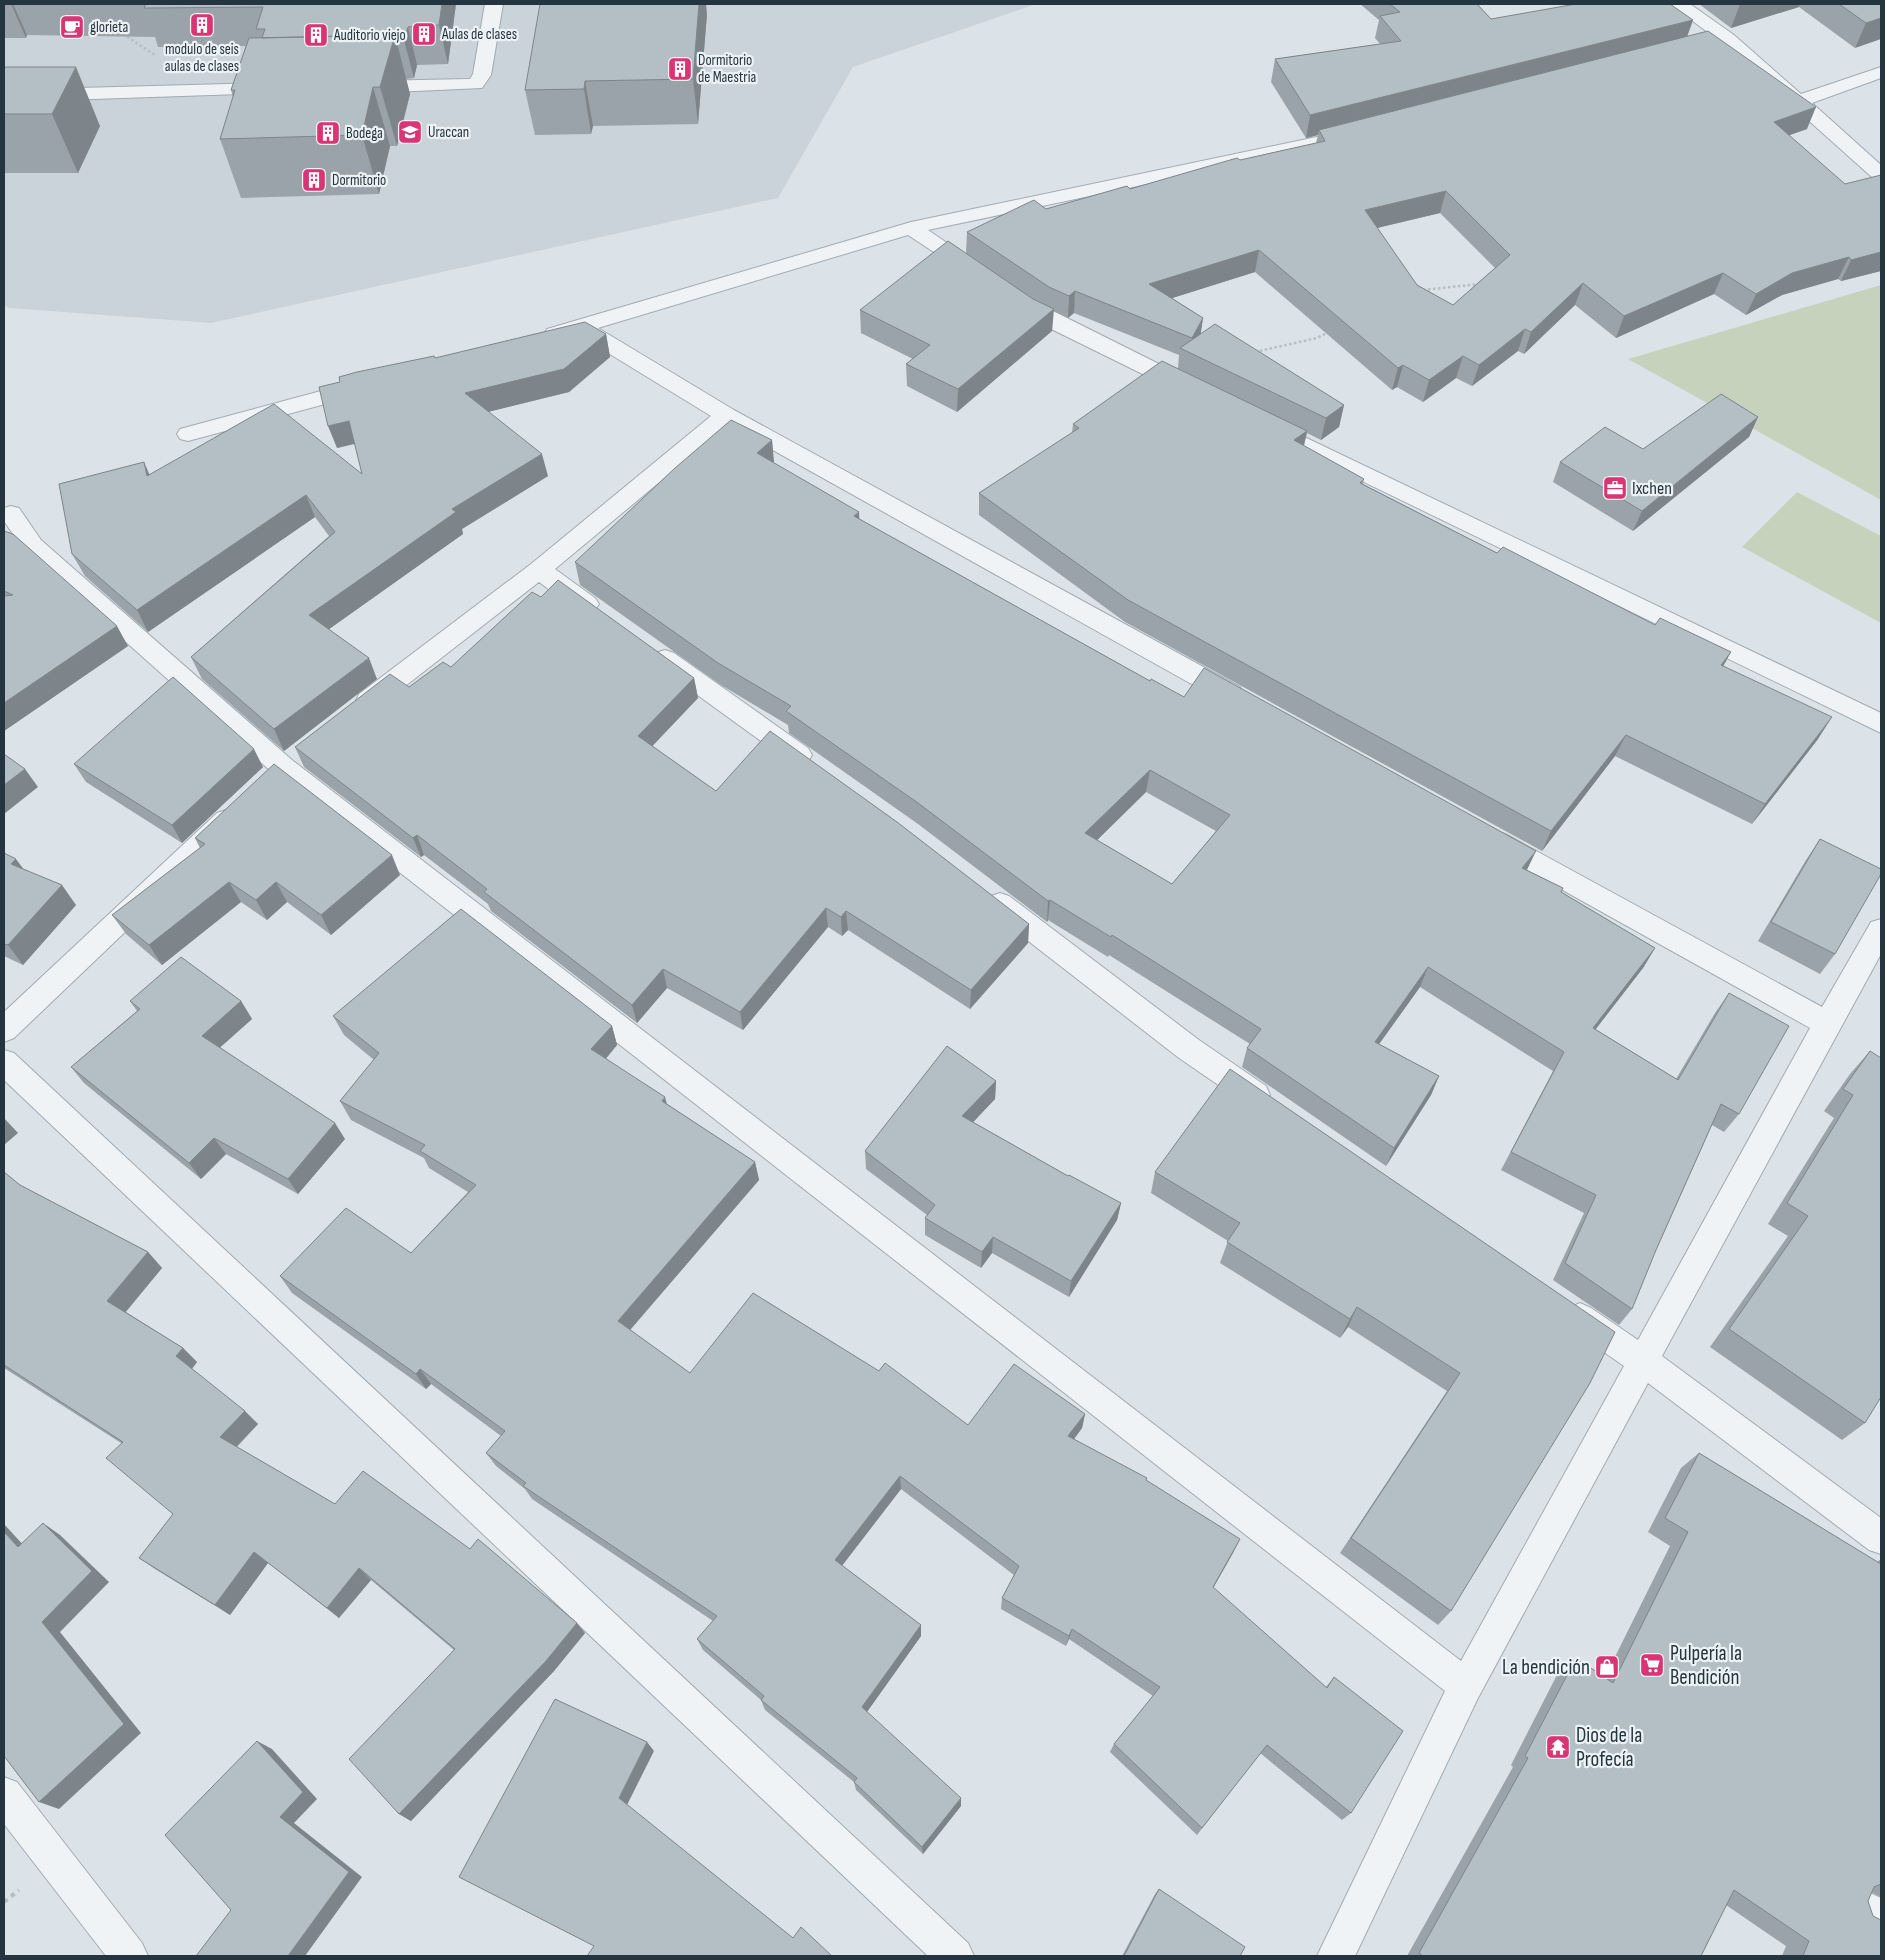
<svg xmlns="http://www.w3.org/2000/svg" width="1885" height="1960" viewBox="0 0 1885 1960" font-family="'Sofia Sans Condensed',sans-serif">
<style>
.built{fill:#cad3da}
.green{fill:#c7d2bc}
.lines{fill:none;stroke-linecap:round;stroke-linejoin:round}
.minor-casing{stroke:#a1abb2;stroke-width:2}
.path-far1{stroke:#b6bec3;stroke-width:2.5;stroke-dasharray:2.5 2.5;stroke-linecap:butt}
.path{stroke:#b6bec3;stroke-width:4;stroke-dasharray:4.5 4.5;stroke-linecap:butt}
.minor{fill:#eff3f6;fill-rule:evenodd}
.wall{fill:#9aa3a9;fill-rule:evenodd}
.shaded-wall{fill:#7d858a}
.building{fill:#b3bec5;stroke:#7d858a;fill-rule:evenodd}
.labels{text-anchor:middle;stroke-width:4.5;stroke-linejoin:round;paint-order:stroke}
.far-poi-label{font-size:15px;fill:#25353f;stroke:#ecf2f5;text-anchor:start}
.poi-label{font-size:18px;fill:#25353f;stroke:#ecf2f5;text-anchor:start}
.near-poi-label{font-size:21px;fill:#25353f;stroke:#ecf2f5;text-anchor:start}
</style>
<rect width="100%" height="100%" fill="#dce3e8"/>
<path class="built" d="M 4,4 L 1036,4 L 853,67 L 778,198 L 211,323 L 9,308 L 4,305 Z"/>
<path class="green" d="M 1881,285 L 1881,500 L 1628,359 Z
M 1797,492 L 1881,536 L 1881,623 L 1742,547 Z"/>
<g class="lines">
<defs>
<path id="minor" d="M 485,4 L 503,4 L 491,75 L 482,88 L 370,93 L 363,91 L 361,87 L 363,83 L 370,81 L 470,79 L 473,74 Z
M 1670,4 L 1690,4 L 1734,35 L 1801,94 L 1881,67 L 1881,78 L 1812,103 L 1881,165 L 1881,181 L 1874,179 L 1724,45 L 1685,55 L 1679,54 L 1676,50 L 1679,46 L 1714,37 Z
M 267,83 L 274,85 L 276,89 L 274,93 L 4,102 L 4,90 Z
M 1326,135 L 1333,137 L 1336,141 L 1333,145 L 928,230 L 978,264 L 981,268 L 978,272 L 971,274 L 964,272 L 908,235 L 598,328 L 734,410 L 1240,687 L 1243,694 L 1240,701 L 1231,703 L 1222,701 L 728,425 L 555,569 L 595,598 L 599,604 L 595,610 C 576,616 555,593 539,582 L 377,708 L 368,710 L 359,708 L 356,701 L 359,694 L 531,564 L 711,416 L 577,334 L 554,341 L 547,339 L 544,334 L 547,329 L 911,222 Z
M 1021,295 L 1191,380 L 1194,385 L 1191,390 L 1183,392 L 1175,390 L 1033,320 L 1011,302 L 1014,297 Z
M 358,381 L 366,383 L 369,388 L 366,393 L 188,441 L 180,439 L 177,434 L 180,429 Z
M 1271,421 L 1881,713 L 1881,733 L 1263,433 L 1260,428 L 1263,423 Z
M 11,506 L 19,508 L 41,540 L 292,760 L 1461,1661 L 1624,1366 L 1569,1328 L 1565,1318 L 1569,1308 L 1580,1303 L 1591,1308 L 1638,1340 L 1810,1028 L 1489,849 L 1485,842 L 1489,835 L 1498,832 L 1507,835 L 1822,1007 L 1871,922 L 1881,919 L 1881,954 L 1662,1356 L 1881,1518 L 1881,1554 L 1869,1550 L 1648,1383 L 1478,1698 L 1355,1956 L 1317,1956 L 1445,1691 L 274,774 L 25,552 L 4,521 L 4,508 Z
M 665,650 L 674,653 L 808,748 L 812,755 L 808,762 L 799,765 L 790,762 L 656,665 L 653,659 L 656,653 Z
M 226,810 L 235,813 L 239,820 L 235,827 L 14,1038 L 4,1042 L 4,1012 L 217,813 Z
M 1000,893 L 1009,896 L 1199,1040 L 1266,1086 L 1270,1095 L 1266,1104 L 1256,1108 L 1246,1104 L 1179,1058 L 991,912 L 987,904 L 991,896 Z
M 4,1050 L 14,1053 L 968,1943 L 974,1956 L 928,1956 L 4,1080 Z
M 4,1777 L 17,1782 L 142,1943 L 148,1956 L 106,1956 L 4,1824 Z
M 1863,1890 L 1881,1898 L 1881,1938 L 1850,1921 L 1845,1908 L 1850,1895 Z"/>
</defs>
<use href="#minor" class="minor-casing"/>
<path class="path-far1" d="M 123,34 L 155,55
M 1423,290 L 1479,284
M 1255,352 L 1317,338 L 1329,332"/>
<path class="path" d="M 4,1902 L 19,1890"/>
<use href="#minor" class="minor"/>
</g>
<path class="wall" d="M 4,4 L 456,4 L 448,64 L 417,65 L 414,78 L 406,79 L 410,94 L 397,146 L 390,146 L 379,194 L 241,198 L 220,139 L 233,97 L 231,90 L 246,46 L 158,47 L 155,37 L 27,35 L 26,38 L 4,38 Z
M 1360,4 L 1477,4 L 1491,19 L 1693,20 L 1687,37 L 1807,129 L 1789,135 L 1881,271 L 1841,281 L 1838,279 L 1782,295 L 1746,315 L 1714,294 L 1616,338 L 1575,305 L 1524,354 L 1518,351 L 1472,386 L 1456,378 L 1423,402 L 1397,387 L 1392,390 L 1255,272 L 1172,298 L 1203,318 L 1200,334 L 1344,405 L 1339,427 L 1321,440 L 1307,433 L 1304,446 L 1364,479 L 1363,484 L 1497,553 L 1723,666 L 1818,739 L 1752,824 L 1615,756 L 1542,851 L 1125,622 L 979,515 L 979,493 L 1072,433 L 1073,424 L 1178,368 L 1179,355 L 1074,313 L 1068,318 L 1053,311 L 1052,331 L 957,412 L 907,386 L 906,364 L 913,359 L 861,333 L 860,310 L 966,253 L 967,232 L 1046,209 L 1130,189 L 1240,160 L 1316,143 L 1318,135 L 1306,138 L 1271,82 L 1275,59 L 1380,44 L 1375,38 L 1379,20 ZM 1440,213 L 1495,268 L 1453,305 L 1417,285 L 1377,228 Z
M 1699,4 L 1881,4 L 1855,48 L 1799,7 L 1731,28 Z
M 707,14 L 698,124 L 593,126 L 591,134 L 535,135 L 525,90 Z
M 4,67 L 100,126 L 78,173 L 4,173 Z
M 606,334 L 610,357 L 569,392 L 488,412 L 548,476 L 462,529 L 463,534 L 329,629 L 377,679 L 284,751 L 202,679 L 191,657 L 329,536 L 315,517 L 148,632 L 85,576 L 72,554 L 149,474 L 362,474 L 355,444 L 337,448 L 435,358 Z
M 1758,417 L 1749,437 L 1633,531 L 1553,482 L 1560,462 L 1643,449 Z
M 772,440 L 774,463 L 859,519 L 1150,681 L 1563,888 L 1561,892 L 1655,948 L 1643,968 L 1595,1029 L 1676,1079 L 1715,1013 L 1729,993 L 1739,1114 L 1724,1132 L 1712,1125 L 1656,1250 L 1632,1309 L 1619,1325 L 1553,1280 L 1584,1213 L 1501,1170 L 1553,1071 L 1420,987 L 1379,1044 L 1439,1076 L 1431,1095 L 1386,1166 L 1242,1067 L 1247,1048 L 1250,1044 L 1109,955 L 1108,957 L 1048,920 L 1047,922 L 918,824 L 789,733 L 788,725 L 721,685 L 580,585 L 575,562 ZM 1146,792 L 1216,831 L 1172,884 L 1097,840 Z
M 4,531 L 128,646 L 4,731 Z
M 451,667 L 694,678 L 698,698 L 652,746 L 716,791 L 1029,924 L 1028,943 L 970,1009 L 848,930 L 842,936 L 828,927 L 743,1030 L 667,988 L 637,1023 L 491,911 L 488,904 L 424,855 L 421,857 L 304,767 L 295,747 L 409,687 Z
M 74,764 L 263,767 L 182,843 L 86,782 Z
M 195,838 L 400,875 L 331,935 L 287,902 L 267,920 L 241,902 L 162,965 L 126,934 L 112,915 L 200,848 Z
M 1820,839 L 1835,954 L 1820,974 L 1758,941 L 1806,860 Z
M 4,853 L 23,869 L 76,905 L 23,965 L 4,956 Z
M 130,1001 L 241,1001 L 252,1019 L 220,1047 L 345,1139 L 298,1194 L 226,1154 L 201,1179 L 84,1083 L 71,1067 L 137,1011 Z
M 333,1016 L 612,1026 L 617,1045 L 606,1059 L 667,1104 L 755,1162 L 759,1180 L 630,1330 L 690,1373 L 879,1371 L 968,1425 L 1085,1414 L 1082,1428 L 1074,1439 L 1146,1480 L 1234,1551 L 1213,1588 L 1326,1687 L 1334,1677 L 1351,1813 L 1342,1820 L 1260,1753 L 1197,1835 L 1110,1752 L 1114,1744 L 1153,1696 L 1069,1639 L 1066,1646 L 1001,1609 L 1002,1598 L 1014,1575 L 901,1489 L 842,1566 L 921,1625 L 921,1636 L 867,1712 L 961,1806 L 923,1854 L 856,1790 L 854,1782 L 765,1710 L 761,1700 L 703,1650 L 697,1639 L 713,1621 L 532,1499 L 525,1489 L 496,1466 L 486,1453 L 501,1436 L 431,1384 L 426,1389 L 292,1293 L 280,1276 L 411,1253 L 468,1192 L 429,1168 L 424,1158 L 351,1120 L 340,1101 L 374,1060 L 344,1035 Z
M 1870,1051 L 1865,1423 L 1842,1440 L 1710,1347 L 1788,1236 L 1768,1224 L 1834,1118 L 1824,1111 L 1850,1074 Z
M 996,1081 L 995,1099 L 973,1122 L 1068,1176 L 1121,1203 L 1117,1220 L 1069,1297 L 992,1253 L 981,1268 L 925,1235 L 925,1218 L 927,1215 L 866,1169 L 865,1151 Z
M 4,1172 L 20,1185 L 148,1252 L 162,1268 L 126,1312 L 183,1348 L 197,1362 L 192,1369 L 258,1424 L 237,1447 L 335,1504 L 585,1633 L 554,1671 L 411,1821 L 399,1814 L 454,1650 L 371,1580 L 339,1618 L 268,1563 L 230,1615 L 155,1569 L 139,1558 L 173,1514 L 121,1443 L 4,1368 Z
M 1155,1172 L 1615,1332 L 1451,1611 L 1438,1625 L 1340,1553 L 1447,1391 L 1348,1327 L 1340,1338 L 1220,1263 L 1228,1241 L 1151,1193 Z
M 1699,1453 L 1877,1562 L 1881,1559 L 1881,1897 L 1871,1892 L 1868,1901 L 1881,1956 L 1782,1956 L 1786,1946 L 1726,1905 L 1701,1956 L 1407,1956 L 1513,1767 L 1511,1765 L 1560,1669 L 1576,1658 L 1605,1677 L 1670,1546 L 1648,1532 L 1681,1468 Z
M 1159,1889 L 1240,1956 L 1122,1956 L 1155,1894 Z"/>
<path class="shaded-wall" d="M 11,4 L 13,4 L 27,35 L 26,38 Z
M 442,4 L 456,4 L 448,64 L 439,25 Z
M 699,4 L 706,4 L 707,14 L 698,124 L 693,79 Z
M 1740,4 L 1800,4 L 1799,7 L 1731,28 Z
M 1881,18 L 1881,39 L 1855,48 L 1866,23 Z
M 1693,20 L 1685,42 L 1319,130 L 1318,135 L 1306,138 L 1310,115 Z
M 408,27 L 417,65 L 414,78 L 404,40 Z
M 395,35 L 410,94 L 397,146 L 380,87 Z
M 76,67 L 100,126 L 78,173 L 52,114 Z
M 585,81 L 593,126 L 591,134 L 584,89 Z
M 373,87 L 390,146 L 379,194 L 362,135 Z
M 1816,107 L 1807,129 L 1765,144 L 1774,122 Z
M 1446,191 L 1440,213 L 1360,232 L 1365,210 Z
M 1259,250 L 1255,272 L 1147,306 L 1149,284 Z
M 1881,252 L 1881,271 L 1841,281 L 1851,260 Z
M 1849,257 L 1838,279 L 1782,295 L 1746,315 L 1756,294 L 1792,273 Z
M 1723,273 L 1714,294 L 1616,338 L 1624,316 Z
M 1583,283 L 1575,305 L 1524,354 L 1531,332 Z
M 1075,291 L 1074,313 L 1068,318 L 1069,296 Z
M 1054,309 L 1052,331 L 957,412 L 958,389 Z
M 1203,318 L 1200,339 L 1190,353 L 1192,338 Z
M 1525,329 L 1518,351 L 1472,386 L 1479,365 Z
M 606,334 L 610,357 L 569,392 L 471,416 L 465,393 Z
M 1463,356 L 1456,378 L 1423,402 L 1429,380 Z
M 1403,365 L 1397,387 L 1392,390 L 1398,368 Z
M 1344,405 L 1339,427 L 1321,440 L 1326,418 Z
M 1758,417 L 1749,437 L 1633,531 L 1642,511 Z
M 349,421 L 357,443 L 337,448 L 328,426 Z
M 1307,431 L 1302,453 L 1294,440 Z
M 772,440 L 774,464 L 757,453 Z
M 542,454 L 548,476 L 462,529 L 463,534 L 318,637 L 309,615 L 452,509 Z
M 144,462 L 154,485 L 147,476 Z
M 306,495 L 315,517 L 148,632 L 137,610 Z
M 859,512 L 860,535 L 854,516 Z
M 117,626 L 128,646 L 4,731 L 4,703 Z
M 1731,652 L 1719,674 L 1721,665 Z
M 369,658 L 377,679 L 284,751 L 274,729 Z
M 694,678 L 698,698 L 642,757 L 638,736 Z
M 1832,717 L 1818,739 L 1752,824 L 1765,804 Z
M 1626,735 L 1615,756 L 1542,851 L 1551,831 Z
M 254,749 L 263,767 L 182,843 L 172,825 Z
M 25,769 L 38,787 L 4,814 L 4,785 Z
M 1150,770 L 1146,792 L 1083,854 L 1085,833 Z
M 417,835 L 424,855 L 421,857 L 413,838 Z
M 1536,851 L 1526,872 L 1522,868 Z
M 392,855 L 400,875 L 331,935 L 321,915 Z
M 16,859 L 31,879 L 11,864 Z
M 229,882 L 241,902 L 162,965 L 149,945 Z
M 276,882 L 287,902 L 267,920 L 256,900 Z
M 62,885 L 76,905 L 23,965 L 8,945 Z
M 1050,900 L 1048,920 L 1047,922 L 1048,901 Z
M 826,908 L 828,927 L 743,1030 L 740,1012 Z
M 846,911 L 848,930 L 842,936 L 841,917 Z
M 1029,924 L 1028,943 L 970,1009 L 971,990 Z
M 1655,948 L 1643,968 L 1582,1047 L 1593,1028 Z
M 1428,967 L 1420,987 L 1367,1061 L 1375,1042 Z
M 663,969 L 667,988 L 637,1023 L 632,1005 Z
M 241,1001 L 252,1019 L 214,1053 L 202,1036 Z
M 612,1026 L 617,1045 L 597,1068 L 591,1049 Z
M 1439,1076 L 1431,1095 L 1386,1166 L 1394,1148 Z
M 996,1081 L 995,1099 L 962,1134 L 962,1116 Z
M 665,1097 L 670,1116 L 662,1101 Z
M 4,1118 L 18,1133 L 4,1145 Z
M 335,1123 L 345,1139 L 298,1194 L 288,1179 Z
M 214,1138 L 226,1154 L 201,1179 L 189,1163 Z
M 755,1162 L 759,1180 L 624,1337 L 618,1321 Z
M 1121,1203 L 1117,1220 L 1069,1297 L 1071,1281 Z
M 993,1237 L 992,1253 L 981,1268 L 982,1252 Z
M 148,1252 L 162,1268 L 122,1316 L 107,1301 Z
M 1357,1307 L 1348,1327 L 1340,1338 L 1350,1319 Z
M 183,1348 L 197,1362 L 190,1371 L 176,1356 Z
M 420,1369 L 431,1384 L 426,1389 L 416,1374 Z
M 245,1411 L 258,1424 L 233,1450 L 220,1437 Z
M 1085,1414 L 1082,1428 L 1066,1450 L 1068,1436 Z
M 900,1476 L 901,1489 L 837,1572 L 835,1560 Z
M 43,1523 L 60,1535 L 109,1582 L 60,1632 L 141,1733 L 59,1809 L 39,1802 Z
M 4,1524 L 36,1559 L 18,1547 L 4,1532 Z
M 1240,1539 L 1234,1551 L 1207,1599 L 1213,1587 Z
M 254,1552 L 268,1563 L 230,1615 L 215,1605 Z
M 359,1568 L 371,1580 L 339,1618 L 327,1608 Z
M 577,1623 L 585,1633 L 554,1671 L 411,1821 L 399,1814 Z
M 921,1625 L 921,1636 L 864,1716 L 862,1707 Z
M 1072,1629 L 1069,1639 L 1066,1646 L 1069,1636 Z
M 257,1741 L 272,1749 L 317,1799 L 294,1823 L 362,1877 L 305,1956 L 288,1956 L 280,1817 Z
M 647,1742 L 654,1751 L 627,1805 L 619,1798 Z
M 961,1798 L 961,1806 L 923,1854 L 922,1847 Z"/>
<path class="building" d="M 146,4 L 442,4 L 439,25 L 408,27 L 404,40 L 396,40 L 395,35 L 262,38 L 265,29 L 256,29 L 263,7 L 144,8 Z
M 540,4 L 699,4 L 693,79 L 585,81 L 584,89 L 525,90 Z
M 1390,4 L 1477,4 L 1491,19 L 1576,4 L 1670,4 L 1693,20 L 1310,115 L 1275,59 L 1401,41 L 1380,16 L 1400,12 Z
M 1839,4 L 1881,4 L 1881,18 L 1866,23 Z
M 1708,31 L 1816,107 L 1774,122 L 1845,184 L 1881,175 L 1881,252 L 1851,260 L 1849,257 L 1792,273 L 1756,294 L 1723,273 L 1624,316 L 1583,283 L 1531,332 L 1525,329 L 1479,365 L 1463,356 L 1429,380 L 1403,365 L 1398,368 L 1259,250 L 1149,284 L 1203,318 L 1192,338 L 1075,291 L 1069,296 L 1049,287 L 967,232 L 1034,200 L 1046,209 L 1127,186 L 1130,189 L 1237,158 L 1240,160 L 1325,141 L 1319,130 ZM 1446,191 L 1510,255 L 1453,305 L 1417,285 L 1365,210 Z
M 395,35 L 380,87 L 373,87 L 362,135 L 220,139 L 235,90 L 231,90 L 249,38 Z
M 4,67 L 76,67 L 52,114 L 4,114 Z
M 948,241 L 1033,299 L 1054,309 L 958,389 L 906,364 L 930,345 L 860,310 Z
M 585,322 L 606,334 L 564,369 L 465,393 L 542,454 L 452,509 L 456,512 L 309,615 L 369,658 L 274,729 L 191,657 L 335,532 L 306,495 L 137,610 L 72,554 L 59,484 L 144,462 L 147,476 L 274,404 L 362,474 L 349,421 L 328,426 L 319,387 L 340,382 L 339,377 L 357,372 L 434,356 L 435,358 Z
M 1215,324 L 1344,405 L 1326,418 L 1180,348 Z
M 1162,361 L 1307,431 L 1294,440 L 1364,479 L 1360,483 L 1497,553 L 1503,547 L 1655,625 L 1660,618 L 1731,652 L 1721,665 L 1832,717 L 1765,804 L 1626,735 L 1551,831 L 1128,600 L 979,493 L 1079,428 L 1073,424 Z
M 1721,394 L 1758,417 L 1642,511 L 1560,462 L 1605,427 L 1643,449 Z
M 731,420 L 772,440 L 757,453 L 859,512 L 854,516 L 1150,681 L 1151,679 L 1184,697 L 1204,668 L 1536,851 L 1522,868 L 1563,888 L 1561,892 L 1655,948 L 1593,1028 L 1678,1080 L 1729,993 L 1789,1026 L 1739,1114 L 1721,1104 L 1656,1250 L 1632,1309 L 1565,1263 L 1596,1195 L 1511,1152 L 1564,1052 L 1428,967 L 1375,1042 L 1439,1076 L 1394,1148 L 1247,1048 L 1261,1029 L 1112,935 L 1111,937 L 1050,900 L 1048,901 L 918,803 L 786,711 L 791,706 L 718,663 L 575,562 L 675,468 ZM 1150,770 L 1230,815 L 1172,884 L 1085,833 Z
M 4,531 L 13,534 L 117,626 L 4,703 L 4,596 L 13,595 L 4,591 Z
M 558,580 L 694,678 L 638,736 L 716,791 L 770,731 L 897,822 L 1029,924 L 971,990 L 846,911 L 841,917 L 826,908 L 740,1012 L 663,969 L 632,1005 L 484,892 L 487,889 L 417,835 L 413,838 L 295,747 L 390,674 L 409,687 L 443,662 L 451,667 L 532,592 L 541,597 Z
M 173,677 L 254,749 L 172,825 L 74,764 Z
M 4,754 L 25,769 L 4,785 Z
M 274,764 L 392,855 L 321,915 L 276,882 L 256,900 L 229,882 L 149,945 L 112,915 L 205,844 L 195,838 Z
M 1820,839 L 1881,869 L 1881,874 L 1835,954 L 1771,922 Z
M 4,853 L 16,859 L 11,864 L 62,885 L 8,945 L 4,944 Z
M 461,909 L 612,1026 L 591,1049 L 665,1097 L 662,1101 L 755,1162 L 618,1321 L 690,1373 L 753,1293 L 879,1371 L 885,1363 L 968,1425 L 1014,1364 L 1085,1414 L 1068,1436 L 1147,1478 L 1146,1480 L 1240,1539 L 1213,1587 L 1327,1688 L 1334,1677 L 1403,1731 L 1351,1813 L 1267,1745 L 1202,1828 L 1114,1744 L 1160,1687 L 1072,1629 L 1069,1636 L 1002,1598 L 1019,1566 L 900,1476 L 835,1560 L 921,1625 L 862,1707 L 961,1798 L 922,1847 L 854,1782 L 857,1778 L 761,1700 L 764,1696 L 697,1639 L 717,1616 L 523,1486 L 526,1483 L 486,1453 L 505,1431 L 420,1369 L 416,1374 L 280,1276 L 346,1208 L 411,1253 L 476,1185 L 420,1151 L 425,1145 L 340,1101 L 379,1053 L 333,1016 Z
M 181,957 L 241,1001 L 202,1036 L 335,1123 L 288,1179 L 214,1138 L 189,1163 L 71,1067 L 140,1009 L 130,1001 Z
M 947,1046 L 996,1081 L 962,1116 L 1068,1176 L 1069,1175 L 1121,1203 L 1071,1281 L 993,1237 L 982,1252 L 925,1218 L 935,1205 L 865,1151 Z
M 1870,1051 L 1881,1058 L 1881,1397 L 1865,1423 L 1729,1329 L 1808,1216 L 1787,1203 L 1853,1095 L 1843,1089 Z
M 1230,1069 L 1615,1332 L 1590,1383 L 1451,1611 L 1351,1538 L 1460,1373 L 1357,1307 L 1350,1319 L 1227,1242 L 1240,1223 L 1155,1172 Z
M 4,1172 L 20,1185 L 148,1252 L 107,1301 L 183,1348 L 176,1356 L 245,1411 L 220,1437 L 335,1504 L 363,1471 L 470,1549 L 478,1539 L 577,1623 L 546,1661 L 399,1814 L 349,1759 L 455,1649 L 359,1568 L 327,1608 L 254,1552 L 215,1605 L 139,1558 L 173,1514 L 106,1458 L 123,1442 L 4,1365 Z
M 1699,1453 L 1881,1564 L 1881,1884 L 1874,1887 L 1868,1901 L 1873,1916 L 1881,1920 L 1881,1956 L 1803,1956 L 1809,1941 L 1734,1890 L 1701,1956 L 1423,1956 L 1419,1953 L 1528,1758 L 1525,1756 L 1576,1658 L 1613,1683 L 1688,1532 L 1665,1518 Z
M 43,1523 L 92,1571 L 42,1622 L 124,1724 L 39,1802 L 4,1756 L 4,1532 L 18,1547 Z
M 555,1699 L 647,1742 L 619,1798 L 793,1938 L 801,1927 L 832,1956 L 587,1956 L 594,1946 L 459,1877 Z
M 257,1741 L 303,1792 L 280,1817 L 349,1872 L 288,1956 L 196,1956 L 231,1910 L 165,1835 Z
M 1159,1889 L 1245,1947 L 1240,1956 L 1124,1956 Z"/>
<defs>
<symbol id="building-square" viewBox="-11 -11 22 22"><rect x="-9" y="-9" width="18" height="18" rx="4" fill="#d93575" stroke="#ecf2f5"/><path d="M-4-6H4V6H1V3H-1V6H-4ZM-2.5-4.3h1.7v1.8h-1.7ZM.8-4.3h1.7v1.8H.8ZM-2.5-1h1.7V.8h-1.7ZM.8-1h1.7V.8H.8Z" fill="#fff"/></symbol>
<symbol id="cafe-square" viewBox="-11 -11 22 22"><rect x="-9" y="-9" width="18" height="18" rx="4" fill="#d93575" stroke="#ecf2f5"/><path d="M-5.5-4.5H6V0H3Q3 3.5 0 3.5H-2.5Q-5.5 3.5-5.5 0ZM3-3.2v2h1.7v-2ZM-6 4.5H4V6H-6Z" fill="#fff"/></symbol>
<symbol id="university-square" viewBox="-11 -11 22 22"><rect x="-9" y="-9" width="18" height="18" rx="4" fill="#d93575" stroke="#ecf2f5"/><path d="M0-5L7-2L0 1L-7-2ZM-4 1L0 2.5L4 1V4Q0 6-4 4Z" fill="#fff"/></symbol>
<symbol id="office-square" viewBox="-11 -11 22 22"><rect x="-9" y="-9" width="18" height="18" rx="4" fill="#d93575" stroke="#ecf2f5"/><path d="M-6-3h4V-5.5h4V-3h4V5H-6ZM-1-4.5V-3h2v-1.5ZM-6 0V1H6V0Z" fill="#fff"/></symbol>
<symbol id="supermarket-square" viewBox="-11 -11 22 22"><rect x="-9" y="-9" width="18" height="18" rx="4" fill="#d93575" stroke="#ecf2f5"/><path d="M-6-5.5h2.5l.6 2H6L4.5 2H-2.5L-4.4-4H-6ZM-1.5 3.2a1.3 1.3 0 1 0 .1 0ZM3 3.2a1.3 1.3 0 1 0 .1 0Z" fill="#fff"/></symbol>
<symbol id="shop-square" viewBox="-11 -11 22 22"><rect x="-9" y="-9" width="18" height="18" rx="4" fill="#d93575" stroke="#ecf2f5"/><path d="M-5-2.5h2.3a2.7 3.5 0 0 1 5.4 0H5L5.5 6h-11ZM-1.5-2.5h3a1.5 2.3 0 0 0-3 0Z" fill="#fff"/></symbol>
<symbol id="temple-square" viewBox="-11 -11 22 22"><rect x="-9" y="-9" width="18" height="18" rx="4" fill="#d93575" stroke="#ecf2f5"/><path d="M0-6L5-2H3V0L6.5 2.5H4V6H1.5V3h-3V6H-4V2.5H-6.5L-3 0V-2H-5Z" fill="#fff"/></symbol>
</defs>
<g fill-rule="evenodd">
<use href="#building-square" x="188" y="11" width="28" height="28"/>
<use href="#cafe-square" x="58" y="13" width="28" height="28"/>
<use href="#building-square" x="410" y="20" width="28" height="28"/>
<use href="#building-square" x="302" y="21" width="28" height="28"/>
<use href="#building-square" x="666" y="55" width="28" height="28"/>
<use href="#university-square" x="396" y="118" width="28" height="28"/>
<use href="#building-square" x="314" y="119" width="28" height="28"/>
<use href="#building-square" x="300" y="166" width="28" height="28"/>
<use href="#office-square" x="1601" y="474" width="28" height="28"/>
<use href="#supermarket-square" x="1638" y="1651" width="28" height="28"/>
<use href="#shop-square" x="1593" y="1653" width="28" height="28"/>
<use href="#temple-square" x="1544" y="1733" width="28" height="28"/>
</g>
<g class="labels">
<g class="far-poi-label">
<text x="90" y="32">glorieta</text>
<text x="442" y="39">Aulas de clases</text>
<text x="334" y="40">Auditorio viejo</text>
<text x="202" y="54" text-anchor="middle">modulo de seis<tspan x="202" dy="17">aulas de clases</tspan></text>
<text x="698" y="65">Dormitorio<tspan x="698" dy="17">de Maestria</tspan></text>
<text x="428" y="137">Uraccan</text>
<text x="346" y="138">Bodega</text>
<text x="332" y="185">Dormitorio</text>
</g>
<g class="poi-label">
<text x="1632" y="494">Ixchen</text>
</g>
<g class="near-poi-label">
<text x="1670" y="1660">Pulpería la<tspan x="1670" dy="24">Bendición</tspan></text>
<text x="1590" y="1674" text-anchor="end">La bendición</text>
<text x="1576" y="1742">Dios de la<tspan x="1576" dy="24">Profecía</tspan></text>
</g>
</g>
<rect width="1885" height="1960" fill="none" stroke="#25353f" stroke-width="10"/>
</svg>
